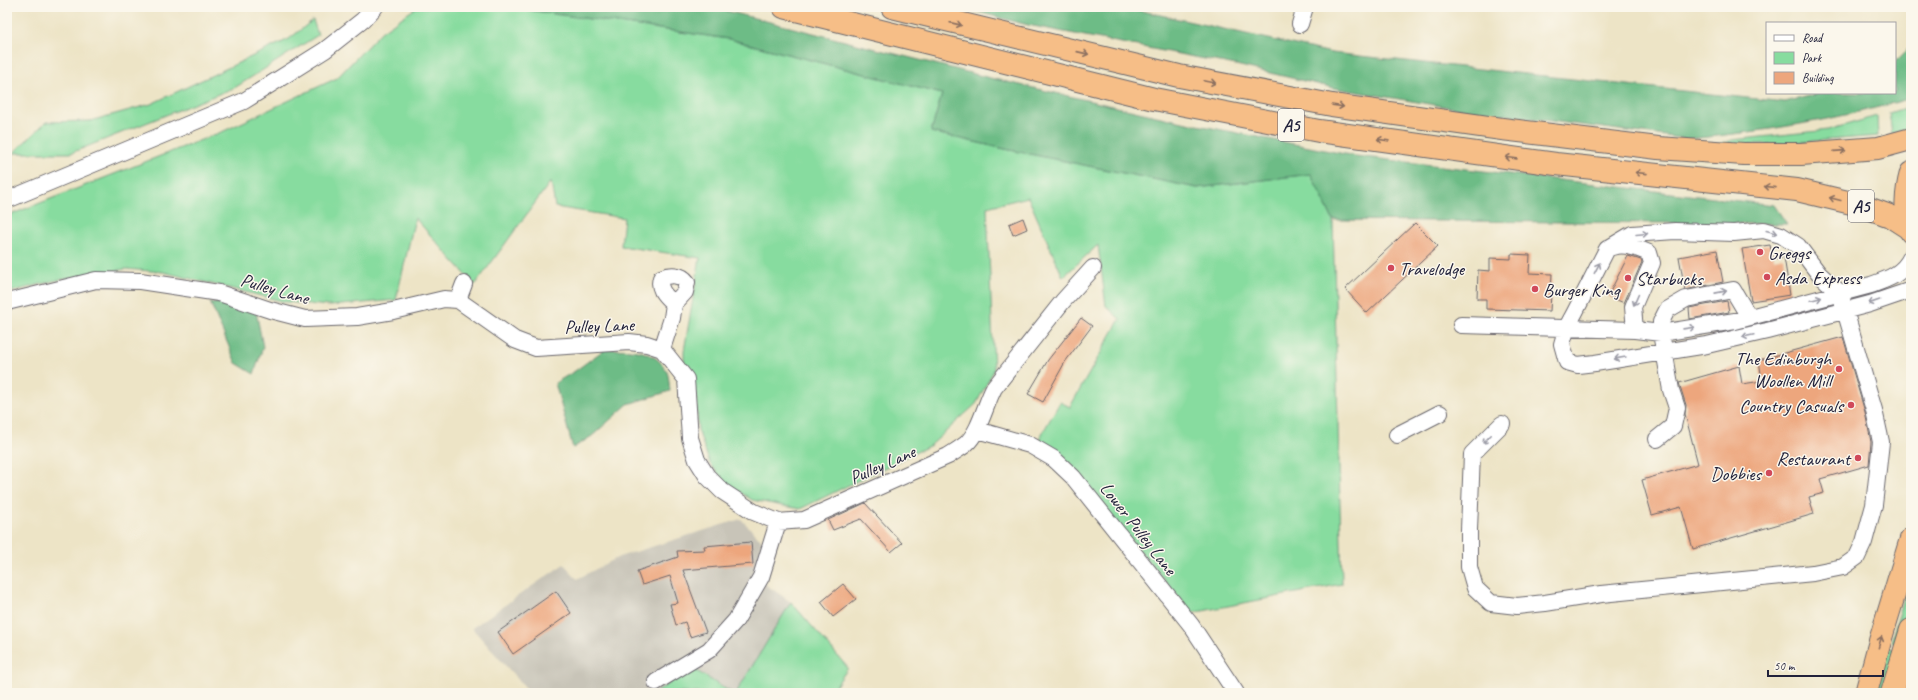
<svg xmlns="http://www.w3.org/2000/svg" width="1918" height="700" viewBox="0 0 1918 700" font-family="Caveat,sans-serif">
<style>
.industrial{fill:#c8c4b8}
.green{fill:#87dc9f;stroke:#547f6d}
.forest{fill:#6dbc86;stroke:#486f60}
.building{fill:#eda67d}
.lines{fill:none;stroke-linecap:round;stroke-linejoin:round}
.minor-casing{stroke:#69666c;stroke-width:18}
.highway-casing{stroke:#69666c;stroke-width:24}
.minor{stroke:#fff;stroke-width:16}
.highway{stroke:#f6be87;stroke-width:22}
.oneway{stroke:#8c7061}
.oneway2{stroke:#9c9ca7}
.poi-dot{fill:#d1495b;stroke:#fbf7ec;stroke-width:1.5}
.labels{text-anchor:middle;stroke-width:3;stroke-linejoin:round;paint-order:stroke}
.shield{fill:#fbf7ec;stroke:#636270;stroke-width:1}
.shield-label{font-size:18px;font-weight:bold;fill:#22223b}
.poi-label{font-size:19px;fill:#22223b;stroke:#fbf7ec;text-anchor:start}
.street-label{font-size:19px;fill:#22223b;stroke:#fbf7ec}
</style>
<rect width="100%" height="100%" fill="#fbf7ec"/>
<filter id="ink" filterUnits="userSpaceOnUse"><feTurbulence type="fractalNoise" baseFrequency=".025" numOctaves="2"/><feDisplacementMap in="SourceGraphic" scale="8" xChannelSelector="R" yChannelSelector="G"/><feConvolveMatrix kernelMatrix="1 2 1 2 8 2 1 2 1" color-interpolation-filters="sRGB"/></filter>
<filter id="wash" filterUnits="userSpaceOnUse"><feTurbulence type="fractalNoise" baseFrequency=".012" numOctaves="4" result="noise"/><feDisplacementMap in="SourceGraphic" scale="16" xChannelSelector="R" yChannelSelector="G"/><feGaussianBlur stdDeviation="0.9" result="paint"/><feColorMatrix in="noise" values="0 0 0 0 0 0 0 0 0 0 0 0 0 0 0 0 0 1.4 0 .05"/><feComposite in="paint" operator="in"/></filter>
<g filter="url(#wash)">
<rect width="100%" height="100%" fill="#ede4c6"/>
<path class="industrial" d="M 741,519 L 762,541 L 776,546 L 762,582 L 791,602 L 736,693 L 732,693 L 692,668 L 655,693 L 530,693 L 472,628 L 564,564 L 577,579 L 619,557 Z"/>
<path class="green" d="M 417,7 L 507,7 L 729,39 L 942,94 L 931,132 L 1005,149 L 1197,188 L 1311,174 L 1333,220 L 1342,584 L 1192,613 L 1083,483 L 1039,439 L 1060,402 L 1070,407 L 1120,319 L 1106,306 L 1098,245 L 1063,277 L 1028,197 L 987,207 L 994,370 L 976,404 L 931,445 L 800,509 L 752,500 L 726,483 L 710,464 L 698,430 L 696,399 L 684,360 L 684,351 L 700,258 L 621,246 L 624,218 L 555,207 L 551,181 L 475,285 L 415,218 L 396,300 L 330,306 L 286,302 L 163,272 L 126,269 L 53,281 L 7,293 L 7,216 L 224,131 L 337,78 L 381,32 Z
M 313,20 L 318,35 L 236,87 L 71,153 L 13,153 L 46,122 L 90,121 L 151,104 L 289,39 Z
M 1911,106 L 1911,127 L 1892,134 L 1889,113 Z
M 1877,116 L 1878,136 L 1775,144 L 1721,144 L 1732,140 L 1828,130 Z
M 1911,576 L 1911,599 L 1897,643 L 1891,641 Z
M 791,602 L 848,668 L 831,693 L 736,693 Z
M 1889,648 L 1896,650 L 1883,693 L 1876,693 Z
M 692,668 L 732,693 L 655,693 Z"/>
<path class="forest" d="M 507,7 L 711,7 L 994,79 L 1187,123 L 1355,156 L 1774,205 L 1787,224 L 1333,220 L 1311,174 L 1197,188 L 1005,149 L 931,132 L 942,94 L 729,39 Z
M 959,7 L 1124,7 L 1332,53 L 1785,102 L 1822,93 L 1895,93 L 1895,62 L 1911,46 L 1911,96 L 1908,99 C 1837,120 1762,132 1688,139 L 1453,108 L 1334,88 L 1236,65 L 1028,25 Z
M 210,302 L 234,305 L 256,311 L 263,347 L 254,374 L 236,363 Z
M 605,349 C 627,350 653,347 666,370 C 669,375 669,384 670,391 L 628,404 L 592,436 L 573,448 L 555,383 L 575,371 Z"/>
<g id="blocks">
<path class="building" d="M 1023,218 L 1027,229 L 1013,235 L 1009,224 Z
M 1415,223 L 1438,246 L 1367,313 L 1345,289 Z
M 1770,245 L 1773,259 L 1784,257 L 1790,295 L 1751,301 L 1742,249 Z
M 1717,250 L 1723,282 L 1685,290 L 1679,257 Z
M 1511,254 L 1530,255 L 1529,273 L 1552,274 L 1550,311 L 1486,309 L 1486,299 L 1477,299 L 1478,270 L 1490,271 L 1490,258 L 1511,259 Z
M 1628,256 L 1641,260 L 1642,262 L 1624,303 L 1608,296 Z
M 1727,301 L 1729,312 L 1690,319 L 1689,308 Z
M 1081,318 L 1092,326 L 1065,362 L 1043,402 L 1028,394 L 1048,360 Z
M 1843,337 L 1865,412 L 1871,442 L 1869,465 L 1820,479 L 1824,493 L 1809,497 L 1814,514 L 1693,549 L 1681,507 L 1652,515 L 1642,480 L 1698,464 L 1685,414 L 1686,405 L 1679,383 L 1739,366 L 1742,384 L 1762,381 L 1759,360 Z
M 865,503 L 902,543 L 891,552 L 861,519 L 833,530 L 828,520 Z
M 751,542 L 753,564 L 683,570 L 706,632 L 690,637 L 685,622 L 676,625 L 670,604 L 678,603 L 670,576 L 642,585 L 637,571 L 678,557 L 677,551 L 705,550 L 704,546 Z
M 843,584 L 856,599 L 833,617 L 821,602 Z
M 556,591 L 571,613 L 513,654 L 498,632 Z"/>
</g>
</g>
<g filter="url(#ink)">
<use href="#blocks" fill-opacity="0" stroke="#69666c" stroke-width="1"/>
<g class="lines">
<defs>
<path id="minor" d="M 1300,24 L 1305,7
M 7,200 L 244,101 L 325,50 L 363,20 L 375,7
M 1612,247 C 1625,243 1637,248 1649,253 L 1652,263 L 1633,307 L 1635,330
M 458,300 L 464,284
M 7,302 L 96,280 L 140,281 L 219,293 L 270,310 L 305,319 L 357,317 L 393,311 L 444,299 L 458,300 L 515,340 L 536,348 L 629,342 L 647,344 L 662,349 L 686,379 L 690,438 L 697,460 L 707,476 L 722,491 L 754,512 L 778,522 L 804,520 L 948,456 C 954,452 961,448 966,444 C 980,431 985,405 994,388 L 1063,301 L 1093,268
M 1461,325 L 1635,330 L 1661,333 L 1735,321 L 1871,285 C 1888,279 1903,274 1911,257
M 662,349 L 672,318 L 674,304 C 667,297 657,290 661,278 C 670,274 681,274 687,282 L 685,292 L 674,304
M 1502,424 L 1472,454 L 1469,530 L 1469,567 L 1475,588 L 1491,603 L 1517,606 L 1545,603 L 1601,594 L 1813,573 L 1843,567 L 1857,557 L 1864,542 L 1874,505 L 1881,442 L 1874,410 L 1840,293 L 1819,274 L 1798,246 L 1781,235 L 1764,230 L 1734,233 L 1675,231 L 1632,234 L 1607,249 L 1575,312 L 1567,327 L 1562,344 L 1567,362 L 1578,365 L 1595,363 L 1707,345 L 1767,331 L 1870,304 L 1911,290
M 977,430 L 1030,445 L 1054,459 L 1073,477 L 1191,625 L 1236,693
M 1397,435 L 1440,413
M 1657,439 L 1673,426 L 1677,408 L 1671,390 L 1661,333 L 1661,322 L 1667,310 L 1686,299 L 1733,290 L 1749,317
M 656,682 L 709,650 L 736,620 L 761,577 L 778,522"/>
<path id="highway" d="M 784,7 L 1154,99 L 1319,131 L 1556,164 L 1797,190 L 1860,205 L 1890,216 L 1910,229
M 892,7 L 1179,76 L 1332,105 L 1502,129 L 1658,148 L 1744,154 L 1801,154 L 1878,148 L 1911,139
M 1911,173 C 1906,191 1904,214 1911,232
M 1866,693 L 1880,641 L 1911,539
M 1892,693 L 1911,630"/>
</defs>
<use href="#minor" class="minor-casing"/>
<use href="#highway" class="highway-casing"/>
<use href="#minor" class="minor"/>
<use href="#highway" class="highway"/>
</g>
<defs><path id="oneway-shaft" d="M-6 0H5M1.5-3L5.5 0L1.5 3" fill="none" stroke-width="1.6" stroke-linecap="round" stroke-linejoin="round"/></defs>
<g class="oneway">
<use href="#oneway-shaft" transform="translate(956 24) rotate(13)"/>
<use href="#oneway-shaft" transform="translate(1083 53) rotate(13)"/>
<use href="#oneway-shaft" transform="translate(1210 82) rotate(11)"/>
<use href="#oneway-shaft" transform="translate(1338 106) rotate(8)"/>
<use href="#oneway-shaft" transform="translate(1383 140) rotate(-172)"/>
<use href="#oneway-shaft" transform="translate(1840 151) rotate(-4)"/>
<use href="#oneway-shaft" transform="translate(1511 158) rotate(-172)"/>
<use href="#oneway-shaft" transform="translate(1641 173) rotate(-174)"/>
<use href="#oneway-shaft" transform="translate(1770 187) rotate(-174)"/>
<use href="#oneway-shaft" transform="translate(1835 199) rotate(-166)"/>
<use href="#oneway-shaft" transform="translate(1880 642) rotate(-74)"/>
</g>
<g class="oneway2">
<use href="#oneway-shaft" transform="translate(1772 232) rotate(14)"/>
<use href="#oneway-shaft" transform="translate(1642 234) rotate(-5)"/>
<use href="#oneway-shaft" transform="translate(1597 268) rotate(-63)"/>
<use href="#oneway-shaft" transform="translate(1721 292) rotate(-11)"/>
<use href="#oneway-shaft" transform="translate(1816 299) rotate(-15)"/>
<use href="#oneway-shaft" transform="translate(1636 300) rotate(114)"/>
<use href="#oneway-shaft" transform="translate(1874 302) rotate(161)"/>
<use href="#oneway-shaft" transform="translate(1689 328) rotate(-8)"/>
<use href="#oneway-shaft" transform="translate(1748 336) rotate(168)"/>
<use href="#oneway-shaft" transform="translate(1620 358) rotate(170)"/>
<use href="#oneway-shaft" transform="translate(1487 439) rotate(135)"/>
</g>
</g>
<g class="poi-dot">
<circle cx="1760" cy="252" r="4"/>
<circle cx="1391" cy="268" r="4"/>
<circle cx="1767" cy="277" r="4"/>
<circle cx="1628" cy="278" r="4"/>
<circle cx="1535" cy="289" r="4"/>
<circle cx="1839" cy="369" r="4"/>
<circle cx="1851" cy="405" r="4"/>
<circle cx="1858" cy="458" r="4"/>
<circle cx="1769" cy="473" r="4"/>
</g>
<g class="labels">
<g class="shield">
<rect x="1278" y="109" width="26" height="32" rx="3"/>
<rect x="1848" y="190" width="26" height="32" rx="3"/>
</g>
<g class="shield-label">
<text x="1291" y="131">A5</text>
<text x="1861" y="212">A5</text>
</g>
<g class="poi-label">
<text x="1768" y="259">Greggs</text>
<text x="1399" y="275">Travelodge</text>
<text x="1775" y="284">Asda Express</text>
<text x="1636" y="285">Starbucks</text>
<text x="1543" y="296">Burger King</text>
<text x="1831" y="365" text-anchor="end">The Edinburgh<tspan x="1831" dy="22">Woollen Mill</tspan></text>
<text x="1843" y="412" text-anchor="end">Country Casuals</text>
<text x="1850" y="465" text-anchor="end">Restaurant</text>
<text x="1761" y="480" text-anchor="end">Dobbies</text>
</g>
<g class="street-label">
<text transform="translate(275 288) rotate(16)" y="7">Pulley Lane</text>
<text transform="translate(599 325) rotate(-2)" y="7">Pulley Lane</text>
<text transform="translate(882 464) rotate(-24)" y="7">Pulley Lane</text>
<text transform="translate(1139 528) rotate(52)" y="7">Lower Pulley Lane</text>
</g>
</g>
<rect width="1918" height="700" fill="none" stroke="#fbf7ec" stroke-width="24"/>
<rect x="1766" y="22" width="130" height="72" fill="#fbf7ec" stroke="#a4a2a5"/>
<rect x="1774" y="35" width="20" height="6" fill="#ffffff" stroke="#a4a2a5"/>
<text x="1802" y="42" font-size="12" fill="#22223b">Road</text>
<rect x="1774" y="52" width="20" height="12" fill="#87dc9f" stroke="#a4a2a5"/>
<text x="1802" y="62" font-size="12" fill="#22223b">Park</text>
<rect x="1774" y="72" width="20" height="12" fill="#eda67d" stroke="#a4a2a5"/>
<text x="1802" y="82" font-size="12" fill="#22223b">Building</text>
<path d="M1768 670v6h115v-6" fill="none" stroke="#22223b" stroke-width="2"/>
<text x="1774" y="670" font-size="12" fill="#22223b" stroke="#fbf7ec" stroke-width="3" paint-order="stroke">50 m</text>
</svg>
